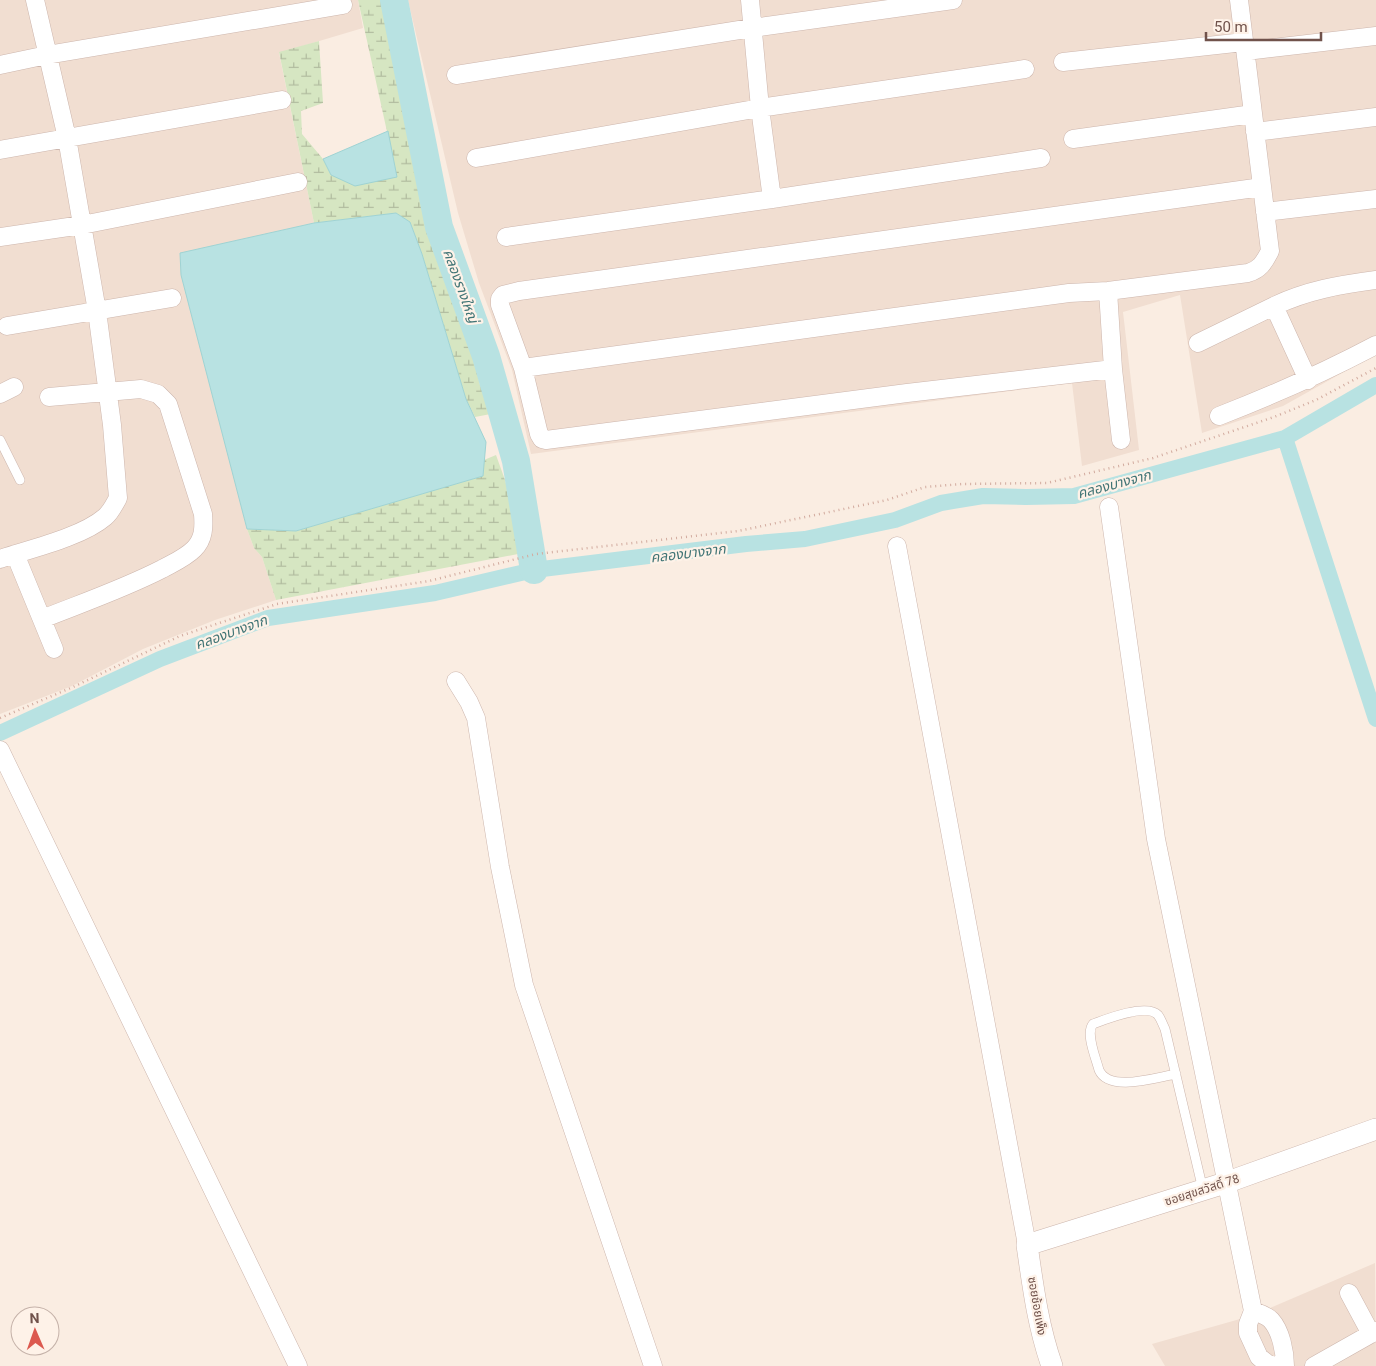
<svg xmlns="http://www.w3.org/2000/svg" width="1376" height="1366" viewBox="0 0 1376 1366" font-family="Roboto,'Noto Sans Thai',sans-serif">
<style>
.residential{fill:#f1ded1}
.wetland{fill:url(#wetland-marsh)}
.water{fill:#b8e2e2;stroke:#9fd3d3}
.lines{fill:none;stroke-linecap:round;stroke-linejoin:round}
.canal{stroke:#b8e2e2;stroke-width:16}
.river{stroke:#b8e2e2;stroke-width:28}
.service-casing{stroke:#cdb6ad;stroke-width:10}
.minor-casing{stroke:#cdb6ad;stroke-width:19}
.tertiary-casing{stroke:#cdb6ad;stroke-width:22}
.path{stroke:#d2ab9f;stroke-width:2.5;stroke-dasharray:1 4;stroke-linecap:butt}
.service{stroke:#fff;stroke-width:9}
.minor{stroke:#fff;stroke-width:18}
.tertiary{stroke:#fff;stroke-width:21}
.labels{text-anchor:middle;stroke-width:4.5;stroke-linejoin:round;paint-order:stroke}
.street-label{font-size:12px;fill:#70524b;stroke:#fef2e8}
.water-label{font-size:14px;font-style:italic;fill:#407475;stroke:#fef2e8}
</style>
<defs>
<pattern id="wetland-marsh" width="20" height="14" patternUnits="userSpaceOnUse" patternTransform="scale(1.25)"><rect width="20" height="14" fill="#d6e6c2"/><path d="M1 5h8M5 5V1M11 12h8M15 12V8" fill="none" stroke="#b2bda0"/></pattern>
</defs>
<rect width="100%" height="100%" fill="#faede2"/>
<path class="residential" d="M 0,0 L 358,0 L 363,28 L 279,53 L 314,223 L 180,254 L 247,529 L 254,548 L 262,557 L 276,600 L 215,620 L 143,649 L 72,686 L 0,714 Z
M 408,0 L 1376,0 L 1376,354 L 1283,406 L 1202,433 L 1180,295 L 1123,312 L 1139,450 L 1082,466 L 1072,383 L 531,454 L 512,370 L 479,283 L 458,213 Z
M 1375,1263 L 1376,1366 L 1165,1366 L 1152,1344 L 1254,1315 Z"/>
<path class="wetland" d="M 358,0 L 383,0 L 409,132 L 441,256 L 463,315 L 480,385 L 496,413 L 475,417 L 466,399 L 422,254 L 410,222 L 396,213 L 314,223 L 279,52 L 319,41 L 323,103 L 301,111 L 302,134 L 323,159 L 331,175 L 397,177 Z
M 496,455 L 505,480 L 522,546 L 518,554 L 276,600 L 262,557 L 254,548 L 247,529 L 296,531 L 482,476 L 484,460 Z"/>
<path class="water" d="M 388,131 L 397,177 L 355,186 L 331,175 L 323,159 Z
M 396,213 L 410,222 L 422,254 L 466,399 L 486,442 L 483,476 L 296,531 L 247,529 L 181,275 L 180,253 L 314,223 Z"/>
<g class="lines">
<path class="canal" d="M 1285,438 L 1376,719
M 0,733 L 160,659 L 268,618 L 435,593 L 534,570 L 746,544 L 805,539 L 895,520 L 941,503 L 983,496 L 1026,497 L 1074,496 L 1285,438 L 1376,385"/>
<path class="river" d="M 394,0 L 439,227 L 486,356 L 516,461 L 534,570"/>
<defs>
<path id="service" d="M 0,440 L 20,480
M 1176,1074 C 1157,1077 1109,1093 1099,1070 C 1096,1058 1085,1033 1093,1024 C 1106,1019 1147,1003 1158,1015 C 1161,1019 1163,1025 1165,1029 L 1203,1190"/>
<path id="minor" d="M 750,0 L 760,108 L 772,199
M 1246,51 L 1376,36
M 1063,62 L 1244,42
M 0,65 L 47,55 L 343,5
M 456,75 L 752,28 L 953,0
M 1255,132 L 1376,117
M 1073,139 L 1253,114
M 0,150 L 282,100
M 476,158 L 760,108 L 1025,69
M 1265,212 L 1376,199
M 0,237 L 82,225 L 298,182
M 506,237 L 772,199 L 1041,158
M 1108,291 L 1113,369 L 907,393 L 546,440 L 542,439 L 539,434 L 523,368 L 500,305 L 500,299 L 503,295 L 519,291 L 1262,187
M 7,326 L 172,298
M 1198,343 L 1274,306
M 523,368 L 1069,293 L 1108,291 L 1248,273 C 1261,269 1264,262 1270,251 L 1239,0
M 1113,369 L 1121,440
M 1308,380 L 1274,306 C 1308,290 1339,285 1376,280
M 0,394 L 14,387
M 1219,416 C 1273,395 1325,372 1376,345
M 1109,507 L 1156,839 L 1253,1311 L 1248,1324 L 1248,1333 L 1259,1357 L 1268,1364 L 1276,1366
M 897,546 L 1027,1245
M 15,554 L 54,649
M 0,559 C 30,549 82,537 105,517 C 111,512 114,505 118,498 L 112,425 L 97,311 L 67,138 L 35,0
M 42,619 C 82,603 123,589 162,569 C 173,563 185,558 194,549 C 204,539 204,527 203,514 L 168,404 L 158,394 L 141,389 L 49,397
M 456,681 L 469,702 L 476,718 L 500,867 L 524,985 L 653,1366
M 0,750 L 298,1366
M 1349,1293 L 1371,1334
M 1253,1311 C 1259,1313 1266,1315 1271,1320 C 1281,1331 1285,1352 1285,1366
M 1314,1366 L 1376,1331"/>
<path id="tertiary" d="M 1052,1366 C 1038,1326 1033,1287 1027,1245 L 1225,1183 L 1376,1129"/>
</defs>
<use href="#service" class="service-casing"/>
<use href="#minor" class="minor-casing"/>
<use href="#tertiary" class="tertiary-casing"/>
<path class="path" d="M 0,718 L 73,687 L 180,636 L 277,604 L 429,581 L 536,554 L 738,531 L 887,500 L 925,487 L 962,484 L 1047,483 L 1153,458 L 1274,417 L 1316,400 L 1376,368"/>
<use href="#service" class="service"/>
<use href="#minor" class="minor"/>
<use href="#tertiary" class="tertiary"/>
</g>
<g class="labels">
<g class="street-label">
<text transform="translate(1202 1190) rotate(-18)" y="4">ซอยสุขสวัสดิ์ 78</text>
<text transform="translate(1037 1306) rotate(80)" y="4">ซอยช้อยเพ็ง</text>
</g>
<g class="water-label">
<text transform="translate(461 286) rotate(70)" y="5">คลองรางใหญ่</text>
<text transform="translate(1114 484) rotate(-15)" y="5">คลองบางจาก</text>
<text transform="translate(688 553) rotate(-7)" y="5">คลองบางจาก</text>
<text transform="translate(231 632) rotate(-20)" y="5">คลองบางจาก</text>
</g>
</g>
<g transform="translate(35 1331) rotate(358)"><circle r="24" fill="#fef2e8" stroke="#c5b2a9"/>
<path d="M0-4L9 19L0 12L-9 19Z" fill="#dc594f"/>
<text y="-8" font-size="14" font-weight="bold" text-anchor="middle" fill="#70524b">N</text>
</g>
<path d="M1206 32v8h115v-8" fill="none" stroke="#70524b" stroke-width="2.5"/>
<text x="1214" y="32" font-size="15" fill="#70524b" stroke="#fef2e8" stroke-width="4" paint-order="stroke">50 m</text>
</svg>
